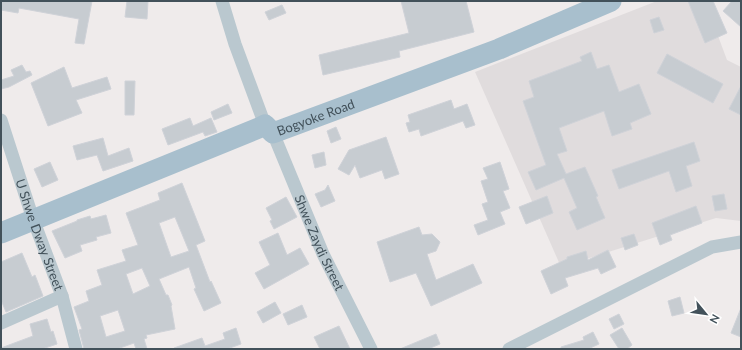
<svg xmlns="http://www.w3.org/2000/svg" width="742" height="350" viewBox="0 0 742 350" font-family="Lato,sans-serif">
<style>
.education{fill:#e0dcdd}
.building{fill:#c7ccd1;stroke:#cfd2d8;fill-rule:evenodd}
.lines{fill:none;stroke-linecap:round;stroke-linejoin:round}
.street{stroke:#bac8cf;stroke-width:13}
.primary{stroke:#a8bfcd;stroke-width:21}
.labels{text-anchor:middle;stroke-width:3.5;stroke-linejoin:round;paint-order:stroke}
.street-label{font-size:13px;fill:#42515a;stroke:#fff}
</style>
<rect width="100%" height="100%" fill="#efebeb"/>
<path class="education" d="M 657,1 L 705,1 L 727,60 L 741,67 L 741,221 L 716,218 L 561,267 L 475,72 Z"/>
<path class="building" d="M 2,1 L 92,1 L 84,44 L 75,43 L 79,19 L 19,8 L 18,13 L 1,10 Z
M 127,1 L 148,1 L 147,19 L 125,17 Z
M 401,1 L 466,1 L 474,32 L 399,51 L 400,57 L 323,75 L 319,55 L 409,33 Z
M 688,1 L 713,1 L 727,33 L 705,43 Z
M 732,1 L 741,1 L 741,27 L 723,11 Z
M 282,5 L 286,13 L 269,20 L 265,12 Z
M 659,17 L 664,30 L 654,33 L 650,20 Z
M 591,52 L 597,69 L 609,65 L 619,92 L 639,84 L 651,114 L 630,123 L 632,129 L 612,136 L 604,111 L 559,128 L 567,151 L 557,154 L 566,174 L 585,167 L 598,196 L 596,197 L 605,218 L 577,230 L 569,212 L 577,208 L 564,178 L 536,190 L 528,172 L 546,165 L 523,101 L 534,97 L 529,81 L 582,61 L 580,57 Z
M 667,54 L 723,84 L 713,103 L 657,73 Z
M 22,65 L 26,72 L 30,71 L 32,75 L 9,87 L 1,89 L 1,80 L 14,76 L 11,70 Z
M 64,67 L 72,88 L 107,77 L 111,89 L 76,100 L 82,113 L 48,126 L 31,83 Z
M 125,81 L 135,81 L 134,115 L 125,115 Z
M 741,86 L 741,115 L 729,109 Z
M 451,100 L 454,109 L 467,104 L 475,125 L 466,128 L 463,121 L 421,136 L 419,129 L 409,132 L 406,123 L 410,122 L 408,115 Z
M 228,104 L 232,113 L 214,120 L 211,112 Z
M 190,118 L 193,126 L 211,118 L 217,132 L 205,136 L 203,132 L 168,145 L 162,129 Z
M 336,127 L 341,139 L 331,143 L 327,131 Z
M 386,137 L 399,174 L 385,179 L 382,170 L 360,178 L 355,165 L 349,175 L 338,169 L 349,150 Z
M 103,138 L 108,156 L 129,148 L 133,161 L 103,171 L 97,155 L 77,160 L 73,146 Z
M 694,142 L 700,161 L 686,166 L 692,186 L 676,192 L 669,171 L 619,189 L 612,170 Z
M 324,152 L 326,165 L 315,168 L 312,155 Z
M 50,162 L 58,180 L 42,187 L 34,169 Z
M 500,162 L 509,189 L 503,191 L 510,208 L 500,212 L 505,224 L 478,235 L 474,225 L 488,220 L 482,204 L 488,202 L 481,181 L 488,179 L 483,168 Z
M 182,183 L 205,241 L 196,245 L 210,282 L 211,281 L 221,303 L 204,311 L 194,289 L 196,288 L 189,267 L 159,279 L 166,295 L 168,295 L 172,305 L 171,306 L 175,329 L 146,335 L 147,338 L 144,339 L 147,349 L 136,349 L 134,343 L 117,349 L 84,349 L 79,330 L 82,329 L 74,307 L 89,301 L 86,291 L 102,285 L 97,270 L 126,261 L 122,250 L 138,245 L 126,213 L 160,200 L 158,193 ZM 175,217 L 189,251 L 171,257 L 159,223 ZM 142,268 L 150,286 L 133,294 L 126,274 ZM 118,310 L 125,331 L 106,337 L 100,316 Z
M 328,185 L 335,201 L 321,207 L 315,194 L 325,190 Z
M 724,194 L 727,209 L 715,211 L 712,196 Z
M 547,196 L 553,213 L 526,224 L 519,207 Z
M 286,197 L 297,217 L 274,229 L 270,221 L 272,220 L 266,208 Z
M 696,206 L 702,223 L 670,235 L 672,240 L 660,245 L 652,223 Z
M 106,215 L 111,233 L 96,237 L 97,240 L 80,245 L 82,251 L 65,258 L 52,231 L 77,221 L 77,220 L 90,216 L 91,219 Z
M 419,227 L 422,235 L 432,234 L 440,242 L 436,251 L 427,254 L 436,280 L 473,264 L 482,283 L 431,306 L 416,273 L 390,282 L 377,242 Z
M 278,233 L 287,255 L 300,248 L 309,264 L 264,289 L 255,273 L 270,265 L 259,242 Z
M 634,234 L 638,245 L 625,250 L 621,238 Z
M 608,250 L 616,267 L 601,274 L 598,268 L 565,278 L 568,286 L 551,294 L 541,271 L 567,259 L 567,257 L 586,251 L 588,260 Z
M 22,253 L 32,277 L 35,275 L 43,296 L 6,312 L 1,300 L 1,262 Z
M 680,297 L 684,313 L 672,316 L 668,301 Z
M 275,302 L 281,313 L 263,323 L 257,312 Z
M 302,305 L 307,317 L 288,325 L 283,314 Z
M 741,308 L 741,337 L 731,333 Z
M 619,314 L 624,324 L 614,329 L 609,319 Z
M 47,319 L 51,332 L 53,331 L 57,344 L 42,349 L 1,349 L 1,348 L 33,336 L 30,324 Z
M 339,326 L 350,349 L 320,349 L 314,337 Z
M 236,328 L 241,344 L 227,349 L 174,349 L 174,348 L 202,338 L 205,346 L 225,339 L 223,333 Z
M 622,328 L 632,345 L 627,349 L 619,349 L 610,335 Z
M 593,332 L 599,344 L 588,349 L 561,349 L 561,347 L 584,340 L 583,337 Z
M 436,334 L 440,344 L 428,349 L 400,349 Z"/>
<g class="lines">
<g class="street">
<path d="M 222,1 L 235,44 L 265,125"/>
<path id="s1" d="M 1,120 L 33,219 L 62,296 L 76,349"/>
<path id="s2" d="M 273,133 L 323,254 L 371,349"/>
<path d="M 1,323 L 62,296"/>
<path d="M 509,349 L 712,247 L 741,242"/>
</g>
<path class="primary" id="s3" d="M 1,233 L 261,127 L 265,125 L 273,133 L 499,49 L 611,1"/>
</g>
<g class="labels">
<g class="street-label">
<text dy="5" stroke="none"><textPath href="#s3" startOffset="342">Bogyoke Road</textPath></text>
<text dy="5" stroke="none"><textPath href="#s1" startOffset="121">U Shwe Dway Street</textPath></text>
<text dy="5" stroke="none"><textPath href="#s2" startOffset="119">Shwe Zaydi Street</textPath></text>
</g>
</g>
<rect width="742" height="350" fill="none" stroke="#42515a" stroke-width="4"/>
<g transform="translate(706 314) rotate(119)" stroke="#ffffff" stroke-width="3" paint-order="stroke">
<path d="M0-3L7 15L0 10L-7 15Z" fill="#42515a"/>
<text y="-6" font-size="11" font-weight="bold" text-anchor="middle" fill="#42515a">N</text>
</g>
</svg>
